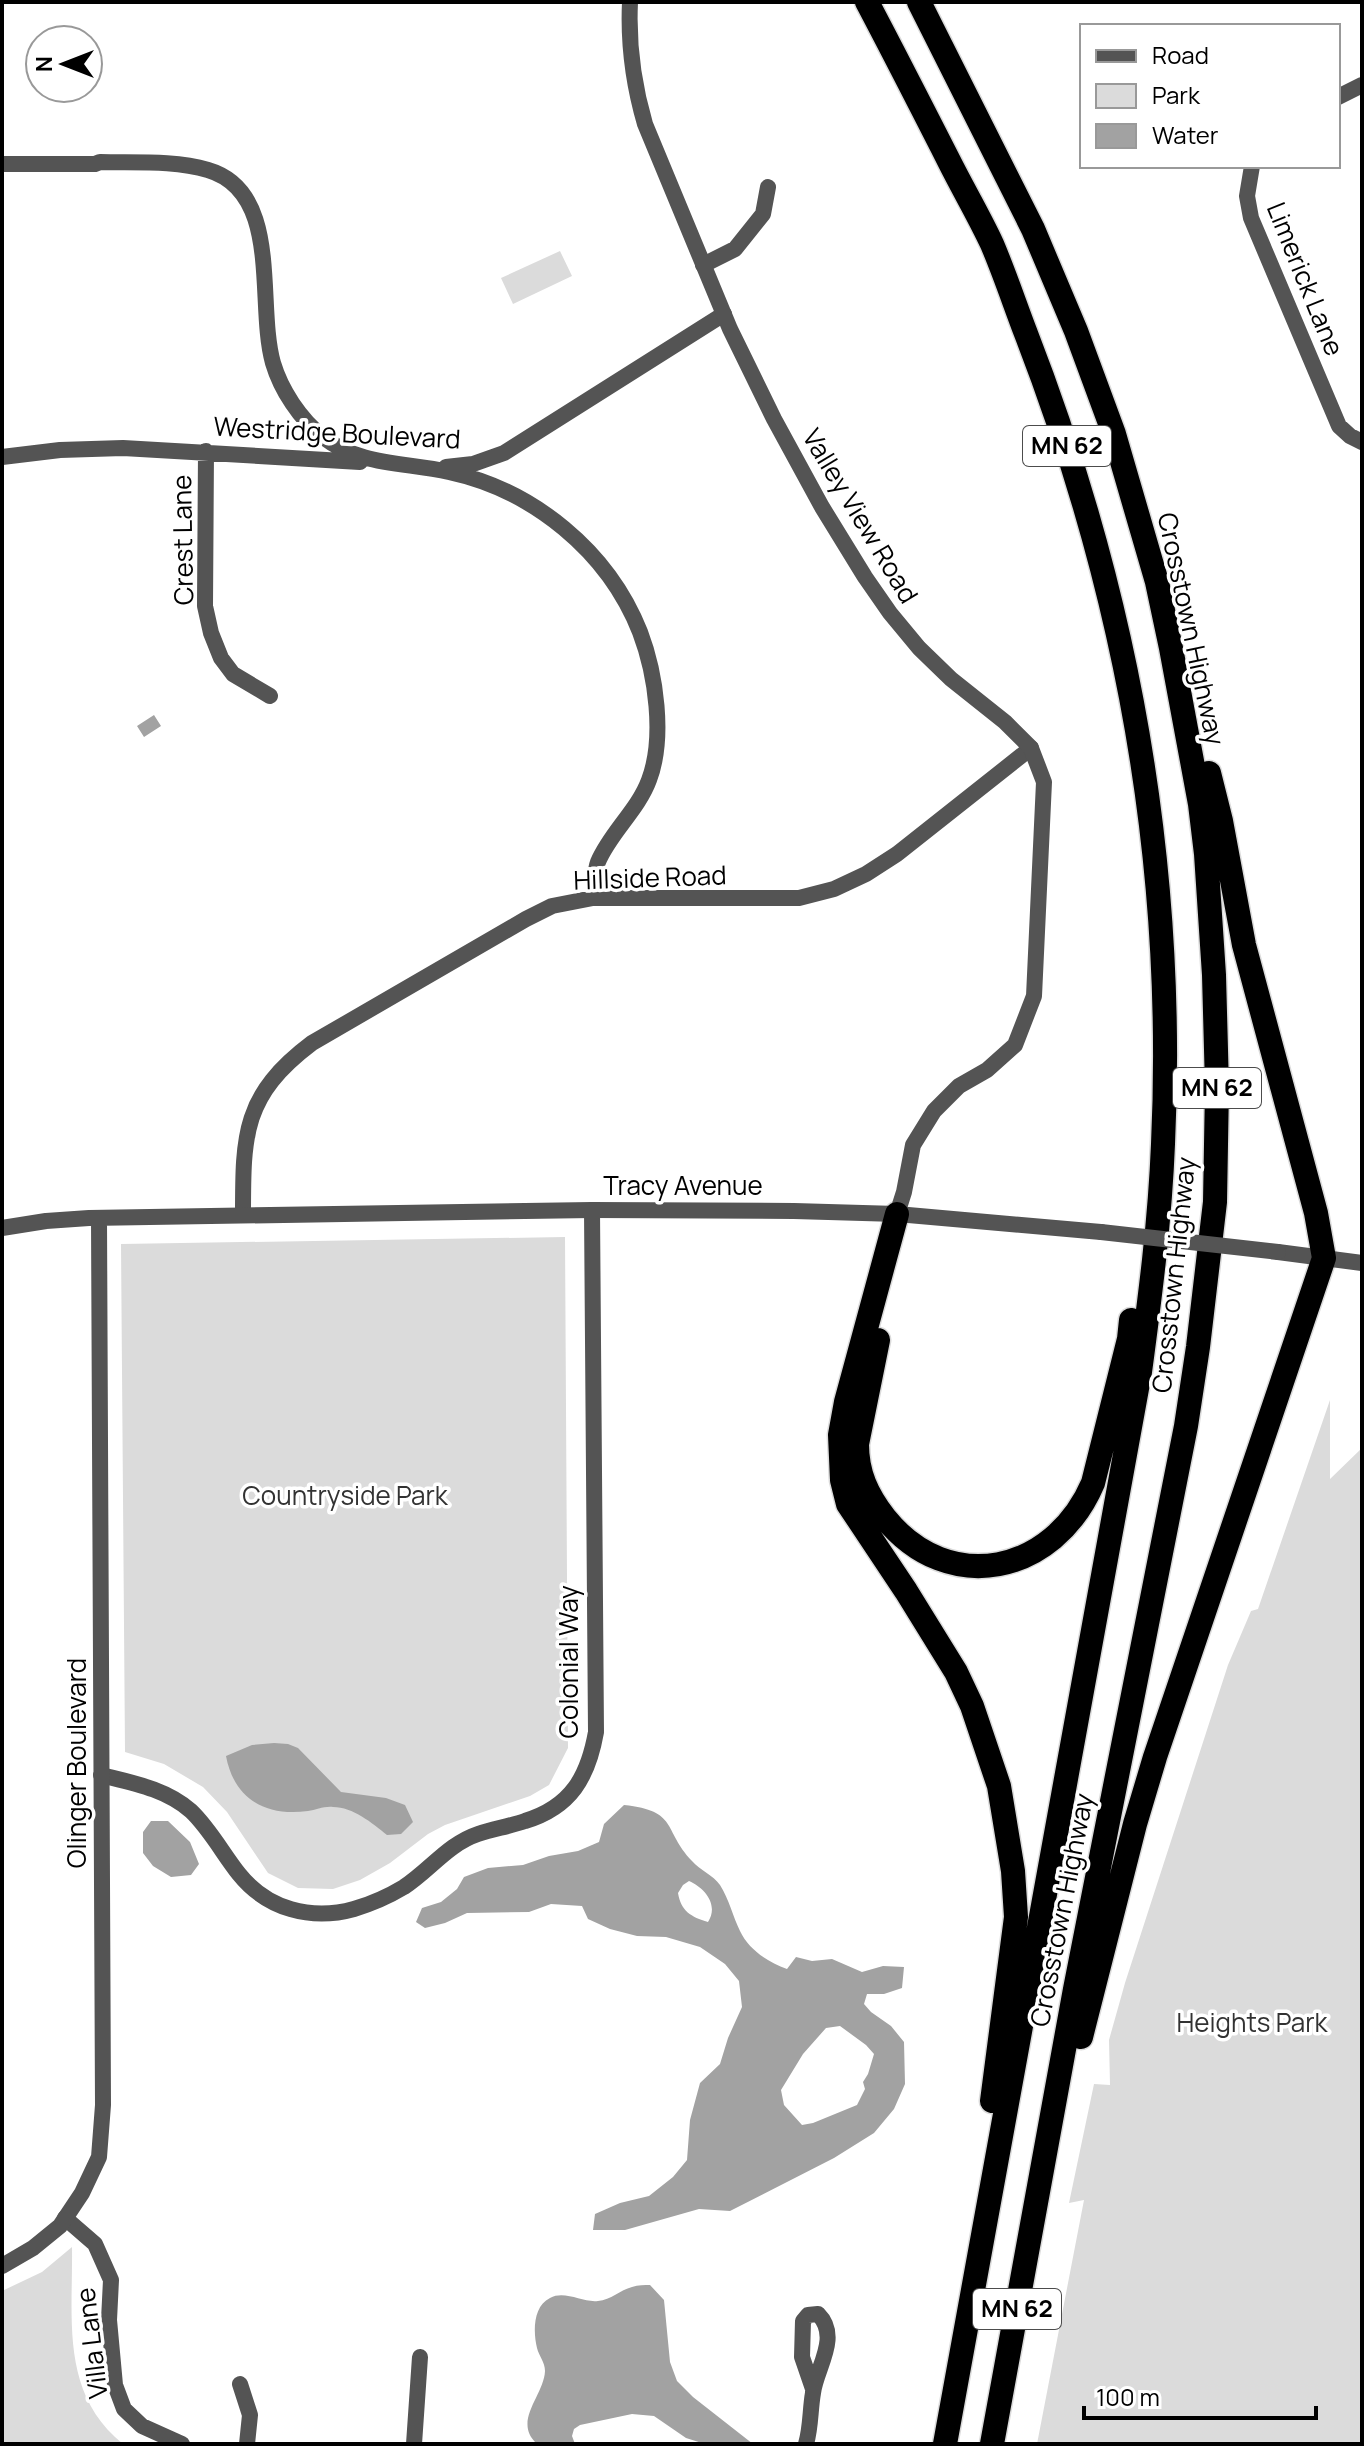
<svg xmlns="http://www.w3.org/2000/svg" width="1364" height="2446" viewBox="0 0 1364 2446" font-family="Manrope,sans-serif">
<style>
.green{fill:#dbdbdb}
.water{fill:#a2a2a2;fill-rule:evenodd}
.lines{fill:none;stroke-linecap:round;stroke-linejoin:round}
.motorway-casing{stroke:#dbdbdb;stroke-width:27}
.minor{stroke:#545454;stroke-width:16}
.tertiary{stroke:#545454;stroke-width:16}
.motorway{stroke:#000;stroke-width:24}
.tertiary-bridge{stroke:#545454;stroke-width:16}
.labels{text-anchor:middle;stroke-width:7;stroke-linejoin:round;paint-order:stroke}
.shield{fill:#fff;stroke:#4c4c4c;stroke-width:2}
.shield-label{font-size:24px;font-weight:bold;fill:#000}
.street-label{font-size:26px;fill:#000;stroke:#fff}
.park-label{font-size:26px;fill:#323232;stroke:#fff}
</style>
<rect width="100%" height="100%" fill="#fff"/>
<path class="green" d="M 560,251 L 572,276 L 513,304 L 501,278 Z
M 565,1237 L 568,1748 L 549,1785 L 530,1796 L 445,1825 L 428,1834 L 390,1863 L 360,1880 L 333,1889 L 298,1888 L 268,1873 L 227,1812 L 203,1787 L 164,1764 L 125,1752 L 121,1244 Z
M 1330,1400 L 1330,1479 L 1362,1448 L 1362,2444 L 1037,2444 L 1084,2200 L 1069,2203 L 1094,2084 L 1110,2085 L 1109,2040 L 1125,1983 L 1228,1665 L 1251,1611 L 1258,1609 Z
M 72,2247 C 73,2319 60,2393 123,2444 L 2,2444 L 2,2291 L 42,2272 Z"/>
<path class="water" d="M 154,715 L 161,726 L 144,737 L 137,726 Z
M 274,1743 L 288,1744 L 298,1748 L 341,1792 L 386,1798 L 405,1805 L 413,1822 L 401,1834 L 387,1835 C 372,1823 353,1807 333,1807 C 324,1806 316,1810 308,1811 C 266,1817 234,1799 226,1756 L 252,1745 Z
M 624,1805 C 679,1811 662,1829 692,1861 C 700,1870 713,1875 720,1885 C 729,1899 733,1917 740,1931 C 749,1950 768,1962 787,1969 L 796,1957 L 812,1961 L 832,1959 L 862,1972 L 883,1966 L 904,1967 L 902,1988 L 884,1994 L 867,1994 L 864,2004 L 871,2012 L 891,2026 L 904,2042 L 905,2084 L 894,2109 L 874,2133 L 834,2158 L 730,2211 L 699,2209 L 625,2230 L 593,2230 L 595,2214 L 620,2203 L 649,2196 L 673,2177 L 687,2160 L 690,2120 L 700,2083 L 720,2064 L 728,2038 L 742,2007 L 739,1981 L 725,1964 L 700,1947 L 666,1937 L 637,1936 L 610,1929 L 588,1919 L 582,1906 L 551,1904 L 529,1912 L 467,1913 L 445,1923 L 425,1928 L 416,1922 L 422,1908 L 441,1902 L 457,1889 L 464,1877 L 488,1868 L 523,1865 L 549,1856 L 578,1851 L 599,1842 L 604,1824 ZM 689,1881 C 705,1888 719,1905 708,1922 C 691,1917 681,1911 678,1893 L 683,1885 ZM 840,2026 L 866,2045 L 874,2054 L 868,2074 L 863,2082 L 865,2089 L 857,2105 L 813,2123 L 802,2125 L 784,2105 L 781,2090 L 803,2054 L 826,2028 Z
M 151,1821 L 168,1821 L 190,1842 L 199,1864 L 191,1875 L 171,1877 L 153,1866 L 143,1853 L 143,1832 Z
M 650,2285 L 664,2300 L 670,2362 L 677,2381 L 693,2397 L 753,2444 L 705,2444 L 686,2438 L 654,2416 L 632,2414 L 580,2425 L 574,2429 L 572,2436 L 575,2444 L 537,2444 C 512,2421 544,2396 545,2371 C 545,2362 539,2356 537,2348 C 533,2332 533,2306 550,2298 C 565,2290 583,2303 598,2301 C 611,2300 620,2290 632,2287 C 638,2285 645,2285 650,2285 Z"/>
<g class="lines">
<defs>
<path id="motorway" d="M 867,2 C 895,55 922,108 949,161 C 963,189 979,216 992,244 C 1004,272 1014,302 1025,331 C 1126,591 1176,865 1163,1144 C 1160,1221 1150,1297 1140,1372 L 945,2444
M 919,2 L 1033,229 L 1076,331 L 1114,434 L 1157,582 L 1171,648 L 1200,804 L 1206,854 L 1214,975 L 1217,1087 L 1215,1202 L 1198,1347 L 1186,1426 L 1075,1989 L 992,2444
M 897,1214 L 846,1402 L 840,1435 L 842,1480 L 848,1504 L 906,1591 L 956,1672 L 972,1706 L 999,1786 L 1013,1871 L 1016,1917 L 992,2101
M 878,1340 L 857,1444 C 857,1473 867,1495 885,1518 C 949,1597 1054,1574 1093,1483 L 1129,1339 L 1131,1320
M 1081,2037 L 1135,1824 L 1155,1757 L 1324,1258 L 1316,1213 L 1244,945 L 1221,821 L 1209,773"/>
</defs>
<use href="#motorway" class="motorway-casing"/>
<path class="minor" d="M 1338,97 L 1362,85
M 2,164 L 95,164 L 100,162 C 134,163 174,160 208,170 C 283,192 256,303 273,363 C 281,390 300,419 323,437 C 360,466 405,462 449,472 C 533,490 608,551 640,632 C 656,674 665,738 649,780 C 638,810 610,833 598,862 C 594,872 595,887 593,898
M 1252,166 L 1247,196 L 1251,218 L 1339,426 L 1350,436 L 1362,442
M 703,265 L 735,249 L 763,214 L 768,187
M 206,451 L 205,606 L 211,633 L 221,658 L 233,674 L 270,696
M 2,457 L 60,450 L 123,448 L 360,462
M 446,467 L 473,464 L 504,453 L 724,314
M 243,1215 C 243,1134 243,1095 312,1043 L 526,919 L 552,906 L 593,898 L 799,898 L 834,889 L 866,874 L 897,854 L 1031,748
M 101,1775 C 133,1783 166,1789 191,1811 C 210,1829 223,1854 239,1874 C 267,1909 311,1921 354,1909 C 371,1904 389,1896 404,1887 C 430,1870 448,1844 478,1834 C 494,1829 510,1826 525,1821 C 571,1807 588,1777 596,1732 L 592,1210
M 65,2218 L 95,2244 L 111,2280 L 109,2320 L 115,2385 L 124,2409 L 142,2426 L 182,2444
M 240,2384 L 250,2415 L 247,2444
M 414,2444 L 420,2357
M 806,2444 C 811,2427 810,2410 813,2393 C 816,2368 841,2337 818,2314 L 808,2315 L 803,2321 L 802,2357 L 813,2389"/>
<path class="tertiary" d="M 630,2 C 628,44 633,83 645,124 L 730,329 L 774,419 L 822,507 L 865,577 L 890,613 L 919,648 L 951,679 L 1005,722 L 1031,748 L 1044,782 L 1034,996 L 1015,1045 L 987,1070 L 959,1086 L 934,1111 L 913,1145 L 904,1192 L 897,1214
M 2,1228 L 46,1221 L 89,1218 L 592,1210 L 794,1211 L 897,1214 L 1101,1232
M 1278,1252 L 1362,1263
M 2,2266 L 33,2248 L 60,2226 L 82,2193 L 99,2157 L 103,2105 L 99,1218"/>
<use href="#motorway" class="motorway"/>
<path class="tertiary-bridge" d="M 1101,1232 L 1278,1252"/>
</g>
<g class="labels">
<g class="shield">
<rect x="1023" y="426" width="88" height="40" rx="6"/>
<rect x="1173" y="1068" width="88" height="40" rx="6"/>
<rect x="973" y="2289" width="88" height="40" rx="6"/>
</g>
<g class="shield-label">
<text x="1067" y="454">MN 62</text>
<text x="1217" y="1096">MN 62</text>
<text x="1017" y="2317">MN 62</text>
</g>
<g class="street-label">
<text transform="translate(1305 279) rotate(68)" y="9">Limerick Lane</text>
<text transform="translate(337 433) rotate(3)" y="9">Westridge Boulevard</text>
<text transform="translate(860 516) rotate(59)" y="9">Valley View Road</text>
<text transform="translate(183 540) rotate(-91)" y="9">Crest Lane</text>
<text transform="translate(1191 629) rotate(78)" y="9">Crosstown Highway</text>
<text transform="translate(650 878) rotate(-2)" y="9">Hillside Road</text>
<text x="683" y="1195">Tracy Avenue</text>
<text transform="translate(1174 1275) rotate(-84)" y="9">Crosstown Highway</text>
<text transform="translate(569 1662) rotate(-90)" y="9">Colonial Way</text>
<text transform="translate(77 1763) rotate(-90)" y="9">Olinger Boulevard</text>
<text transform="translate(1062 1910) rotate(-79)" y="9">Crosstown Highway</text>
<text transform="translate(92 2343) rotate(-97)" y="9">Villa Lane</text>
</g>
<g class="park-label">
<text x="345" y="1505">Countryside Park</text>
<text x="1252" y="2032">Heights Park</text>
</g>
</g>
<rect width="1364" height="2446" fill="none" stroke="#000000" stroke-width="8"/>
<rect x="1080" y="24" width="260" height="144" fill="#ffffff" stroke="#999999" stroke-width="2"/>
<rect x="1096" y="50" width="40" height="12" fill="#545454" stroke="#999999" stroke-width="2"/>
<text x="1152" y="64" font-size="24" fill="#000000">Road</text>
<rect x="1096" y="84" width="40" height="24" fill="#dbdbdb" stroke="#999999" stroke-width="2"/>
<text x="1152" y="104" font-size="24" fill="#000000">Park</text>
<rect x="1096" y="124" width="40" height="24" fill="#a2a2a2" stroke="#999999" stroke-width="2"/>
<text x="1152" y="144" font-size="24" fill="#000000">Water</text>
<g transform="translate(64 64) rotate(270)"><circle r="38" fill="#ffffff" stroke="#999999" stroke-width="2"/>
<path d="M0-6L14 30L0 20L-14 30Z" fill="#000000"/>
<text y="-12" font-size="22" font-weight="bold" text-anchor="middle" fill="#000000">N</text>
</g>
<path d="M1084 2406v12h232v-12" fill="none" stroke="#000000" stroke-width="4"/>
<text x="1096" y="2406" font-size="24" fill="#000000" stroke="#ffffff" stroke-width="6" paint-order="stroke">100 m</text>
</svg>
